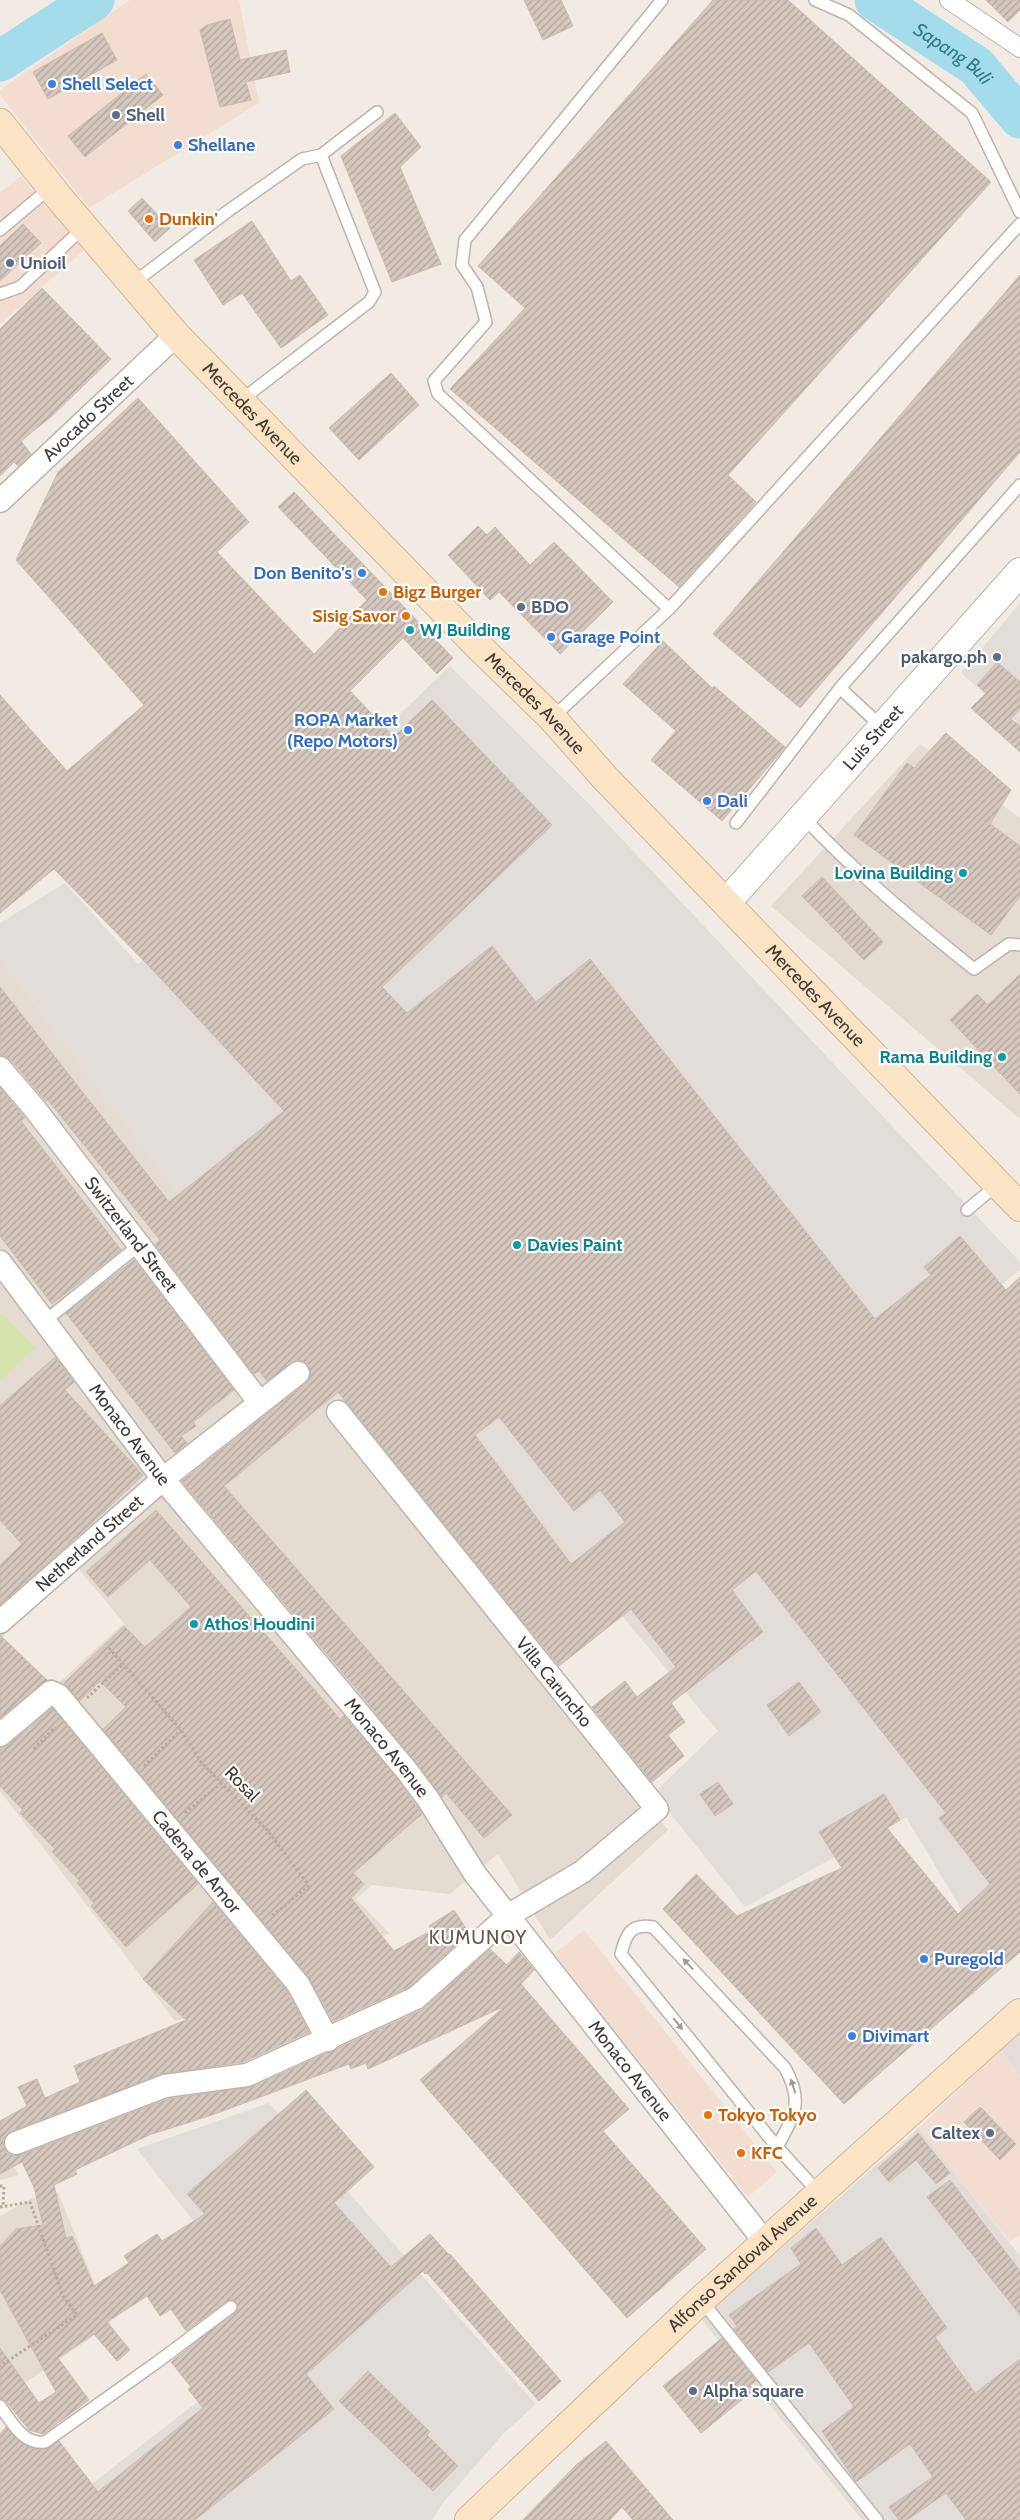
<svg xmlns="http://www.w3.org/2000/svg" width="1020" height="2520" viewBox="0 0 1020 2520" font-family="Cabin,sans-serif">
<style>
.residential{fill:#e4dbd3}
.commercial{fill:#f2ddd0}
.industrial{fill:#e3ddd9}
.pitch{fill:#d6e3af}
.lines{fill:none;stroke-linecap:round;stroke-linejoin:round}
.river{stroke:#a4dceb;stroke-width:41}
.building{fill:url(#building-hatch);stroke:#ccbaae;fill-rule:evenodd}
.service-casing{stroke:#bfb3ab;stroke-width:14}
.pedestrian-casing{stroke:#bfb3ab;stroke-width:20}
.minor-casing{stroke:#bfb3ab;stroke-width:25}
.tertiary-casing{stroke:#bfb3ab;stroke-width:30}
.secondary-casing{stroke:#d1b799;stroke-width:30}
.path{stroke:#bca99a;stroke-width:3;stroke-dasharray:2.5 2.5;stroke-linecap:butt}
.service{stroke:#fff;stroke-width:11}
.pedestrian{stroke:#fff;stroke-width:18}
.minor{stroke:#fff;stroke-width:22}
.tertiary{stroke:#fff;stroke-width:28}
.secondary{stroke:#fbe3c5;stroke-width:28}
.oneway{fill:#a19c9a}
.shop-dot{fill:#3f7fe0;stroke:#fff;stroke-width:2}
.service-dot{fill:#5c6f8a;stroke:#fff;stroke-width:2}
.food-dot{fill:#e8710a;stroke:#fff;stroke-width:2}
.culture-dot{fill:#0f9aa8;stroke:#fff;stroke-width:2}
.labels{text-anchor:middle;stroke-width:4.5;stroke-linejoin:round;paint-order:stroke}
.shop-label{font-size:18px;font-weight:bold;fill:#366cbe;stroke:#fff;text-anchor:start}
.service-label{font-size:18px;font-weight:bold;fill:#4e5e75;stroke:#fff;text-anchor:start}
.food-label{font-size:18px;font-weight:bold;fill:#c56008;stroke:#fff;text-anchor:start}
.street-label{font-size:18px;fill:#433a35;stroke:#fff}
.culture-label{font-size:18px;font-weight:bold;fill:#0d838f;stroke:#fff;text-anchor:start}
.water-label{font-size:19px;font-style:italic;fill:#307a90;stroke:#fff}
.neighbourhood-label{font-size:19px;letter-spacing:1px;fill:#65564d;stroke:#fff}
</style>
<defs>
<pattern id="building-hatch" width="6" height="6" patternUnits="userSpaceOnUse" patternTransform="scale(1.25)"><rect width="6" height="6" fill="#d5c7be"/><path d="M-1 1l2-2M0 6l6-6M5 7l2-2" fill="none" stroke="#aea39b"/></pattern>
</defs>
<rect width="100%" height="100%" fill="#f1ebe4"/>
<path class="residential" d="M 920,744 L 1020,818 L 1020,1119 L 771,906 Z
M 0,958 L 337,1401 L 408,1344 L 587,1574 L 509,1637 L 668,1830 L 550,1940 L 498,1854 L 450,1894 L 372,1885 L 356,1899 L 389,1933 L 291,1988 L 175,2021 L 0,1791 L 0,1737 L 124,1623 L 77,1567 L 0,1639 Z
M 0,2147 L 19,2175 L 0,2180 Z
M 58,2192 L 111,2324 L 0,2400 L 0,2216 L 31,2199 Z"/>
<path class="commercial" d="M 130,0 L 239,0 L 259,103 L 89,208 L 0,95 L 0,90 Z
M 21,176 L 84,250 L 0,324 L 0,193 Z
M 584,1930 L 777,2172 L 748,2197 L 554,1954 Z
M 1001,2050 L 1020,2076 L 1020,2235 L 1010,2242 L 919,2128 Z"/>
<path class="industrial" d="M 1020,603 L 1020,725 L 961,673 Z
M 450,666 L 590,805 L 1020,1262 L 1020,1269 L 961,1319 L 1020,1870 L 963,1912 L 906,1817 L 745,1907 L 654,1793 L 718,1731 L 587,1574 L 408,1344 L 337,1401 L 0,958 L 0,923 L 65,883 L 138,964 Z
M 1020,2033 L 1020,2076 L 1001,2050 Z
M 269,2103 L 536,2404 L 503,2434 L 442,2504 L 432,2520 L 60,2520 L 70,2501 L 283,2335 L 137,2149 Z
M 919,2128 L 1020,2256 L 1020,2520 L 862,2520 L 701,2319 Z"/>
<path class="pitch" d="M 2,1313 L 35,1348 L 0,1381 L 0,1315 Z"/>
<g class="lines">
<g class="river">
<path id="s1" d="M 875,0 L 976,66 L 1020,118"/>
<path d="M 0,61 L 94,0"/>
</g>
</g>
<path class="building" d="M 524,0 L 561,0 L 573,26 L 543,40 Z
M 713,0 L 788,0 L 991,182 L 728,475 L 756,502 L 679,587 L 450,389 L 525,308 L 478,266 Z
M 986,0 L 1020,0 L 1020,10 L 1008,22 Z
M 230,19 L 240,60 L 286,50 L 290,72 L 246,82 L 251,100 L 220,107 L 200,30 L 207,25 Z
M 102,33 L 117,60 L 48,99 L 33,72 Z
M 146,74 L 163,95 L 85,157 L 68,136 Z
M 395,113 L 421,147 L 400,167 L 441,264 L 392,282 L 341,156 Z
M 142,198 L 170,228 L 155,242 L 128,211 Z
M 252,221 L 291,281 L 300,275 L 328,315 L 281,348 L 242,293 L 223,305 L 194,260 Z
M 23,224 L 41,243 L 0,281 L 0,246 Z
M 1020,275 L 1020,452 L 800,708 L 713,634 Z
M 42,288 L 111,359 L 52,416 L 21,441 L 31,454 L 18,466 L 14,462 L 0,476 L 0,329 Z
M 391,373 L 419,405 L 359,460 L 329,428 Z
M 138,398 L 249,522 L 217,552 L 314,654 L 367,600 L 278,507 L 294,492 L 453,658 L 437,674 L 403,638 L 350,691 L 394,737 L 432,700 L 552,825 L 382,987 L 407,1013 L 492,946 L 536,1002 L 590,959 L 875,1319 L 931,1275 L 924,1267 L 960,1236 L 1006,1290 L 1020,1277 L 1020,1952 L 844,2104 L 663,1909 L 696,1874 L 737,1916 L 842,1868 L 819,1832 L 884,1794 L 900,1820 L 887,1828 L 958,1914 L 990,1884 L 939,1818 L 946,1813 L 756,1571 L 732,1590 L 763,1632 L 671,1703 L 685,1722 L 668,1735 L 684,1756 L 652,1782 L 592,1707 L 625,1681 L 637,1697 L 676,1667 L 631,1609 L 559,1666 L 338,1392 L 224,1486 L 512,1815 L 484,1838 L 446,1793 L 442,1797 L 364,1698 L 182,1481 L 306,1383 L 310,1377 L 309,1365 L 302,1361 L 296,1360 L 267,1381 L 259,1371 L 254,1374 L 155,1244 L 160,1240 L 48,1100 L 46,1101 L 10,1059 L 0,1055 L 0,987 L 169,1202 L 284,1111 L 149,966 L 54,869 L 0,913 L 0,695 L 67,771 L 144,705 L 16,560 L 58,472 ZM 499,1417 L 574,1511 L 600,1490 L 625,1522 L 571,1564 L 475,1435 Z
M 478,526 L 487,535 L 495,527 L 530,565 L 554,542 L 613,602 L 560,654 L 499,592 L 490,600 L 448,555 Z
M 663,641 L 712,688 L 714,686 L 785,747 L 722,821 L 651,760 L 676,731 L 623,684 Z
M 997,662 L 1020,682 L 1020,709 L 1011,719 L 1020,726 L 1020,752 L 971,708 L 986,693 L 977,685 Z
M 946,733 L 1011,790 L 990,824 L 1020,846 L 1020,896 L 991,935 L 854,835 L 907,763 L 914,768 Z
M 822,877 L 883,942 L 864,960 L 802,896 Z
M 1020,974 L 1020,1094 L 950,1020 L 977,994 L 988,1005 Z
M 0,1088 L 25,1118 L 21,1121 L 121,1250 L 52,1304 L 0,1236 Z
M 134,1260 L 234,1390 L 193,1422 L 196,1426 L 181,1436 L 187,1443 L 175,1453 L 66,1313 Z
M 55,1357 L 74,1382 L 65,1390 L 143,1475 L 90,1525 L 0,1605 L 0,1565 L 22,1544 L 0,1520 L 0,1406 Z
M 156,1510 L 340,1719 L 344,1716 L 397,1779 L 422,1814 L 353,1873 L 364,1884 L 351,1898 L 394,1951 L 432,1930 L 429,1926 L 454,1910 L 469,1933 L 409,1987 L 333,2021 L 308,1976 L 103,1729 L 126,1707 L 100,1681 L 80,1701 L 64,1683 L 124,1626 L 145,1647 L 191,1607 L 150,1560 L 108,1597 L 86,1572 Z
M 0,1635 L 47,1680 L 0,1718 Z
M 799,1682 L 821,1712 L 789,1736 L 767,1705 Z
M 52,1708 L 198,1884 L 126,1947 L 91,1906 L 94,1903 L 77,1883 L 80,1881 L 52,1852 L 55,1849 L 20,1813 L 23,1810 L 0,1786 L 0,1748 L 8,1745 Z
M 718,1782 L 733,1804 L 715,1816 L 700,1794 Z
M 213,1902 L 287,1991 L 309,2032 L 243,2062 L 161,2074 L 11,2131 L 3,2140 L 7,2153 L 13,2156 L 21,2155 L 168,2099 L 252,2087 L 422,2010 L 490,1949 L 507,1965 L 519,1952 L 534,1970 L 521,1984 L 629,2109 L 603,2131 L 706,2249 L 627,2318 L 420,2080 L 505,2006 L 368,2069 L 366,2063 L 351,2069 L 349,2064 L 212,2115 L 149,2135 L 75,2170 L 77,2174 L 54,2185 L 66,2238 L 72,2236 L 94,2286 L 129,2263 L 124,2256 L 157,2234 L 162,2241 L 205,2214 L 187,2194 L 306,2090 L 374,2167 L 334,2203 L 391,2267 L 430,2234 L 449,2255 L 450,2254 L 561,2381 L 539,2401 L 427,2273 L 425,2274 L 423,2271 L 306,2374 L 334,2409 L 195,2520 L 0,2520 L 0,2434 L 6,2427 L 20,2442 L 35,2449 L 49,2448 L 59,2441 L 98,2492 L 203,2408 L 188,2389 L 191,2387 L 171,2362 L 238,2309 L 234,2300 L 227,2301 L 186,2331 L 171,2309 L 160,2316 L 147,2296 L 107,2322 L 130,2350 L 117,2361 L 94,2334 L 58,2358 L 89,2400 L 43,2434 L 29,2430 L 6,2401 L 0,2399 L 0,2348 L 39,2403 L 56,2392 L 0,2290 L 0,2246 L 16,2229 L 43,2225 L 34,2187 L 22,2162 L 0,2174 L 0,2121 L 27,2106 L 18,2087 L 37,2079 L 45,2098 L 80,2082 L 74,2066 L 186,2020 L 143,1979 Z
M 980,2107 L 1016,2144 L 1000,2160 L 964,2122 Z
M 918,2133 L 950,2173 L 936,2184 L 916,2160 L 889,2182 L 878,2168 Z
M 950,2180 L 1020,2271 L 1020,2315 L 927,2197 Z
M 816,2228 L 842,2265 L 881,2237 L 947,2328 L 935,2337 L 975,2393 L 1020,2359 L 1020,2520 L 966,2520 L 946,2493 L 907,2520 L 899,2520 L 889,2507 L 933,2477 L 910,2444 L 856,2482 L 822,2431 L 854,2407 L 809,2343 L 768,2372 L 734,2329 L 737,2326 L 729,2315 L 801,2264 L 791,2248 Z
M 722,2338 L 756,2381 L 750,2385 L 754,2390 L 701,2433 L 663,2386 Z
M 368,2371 L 430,2432 L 427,2435 L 458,2466 L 433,2491 L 339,2401 Z
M 606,2441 L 673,2520 L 633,2520 L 622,2507 L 610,2520 L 523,2520 L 576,2465 Z"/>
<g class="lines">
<defs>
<path id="service" d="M 662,0 L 465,240 L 462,265 L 477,287 L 486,322 L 434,381 L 438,394 L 669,609 L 1020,224
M 815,0 L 849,15 L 972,113 L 1020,212
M 321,155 L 377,112
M 0,230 L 51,187
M 132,284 L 228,211 L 302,159 L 321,155 L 375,292 L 369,302 L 240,401
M 0,294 L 20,287 L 84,227
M 840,688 L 882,727
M 552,718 L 669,609
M 803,817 C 856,873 914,921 974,969 L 1009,944 L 1020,945
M 736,823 L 840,688 L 1020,485
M 967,1210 L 998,1184
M 45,1321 L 138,1246
M 777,2147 C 794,2116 804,2102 785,2068 L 653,1927 C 631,1923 626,1934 621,1954 L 777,2147 L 819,2193
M 701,2300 L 877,2520
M 0,2406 C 11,2421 23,2445 45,2442 L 156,2363 L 231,2307"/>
<path id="pedestrian" d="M 949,0 L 1020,48"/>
<g id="minor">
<path id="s2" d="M 0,501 L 176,335"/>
<path id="s3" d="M 0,1068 L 35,1109 L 260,1403"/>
<path id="s4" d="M 0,1262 L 163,1479 L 407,1771 L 428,1799 L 475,1874 L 765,2242"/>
<path id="s5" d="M 0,1622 L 163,1479 L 298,1373"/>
<path id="s6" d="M 0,1735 L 51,1692 L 58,1695 L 298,1984 L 328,2040"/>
<path d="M 16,2143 L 165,2086 L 247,2075 L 416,1998 L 509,1915 L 582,1872 L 657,1809 L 338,1412"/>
</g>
<g id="tertiary">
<path id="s7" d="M 727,902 L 1020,572"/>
</g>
<g id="secondary">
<path id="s8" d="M 0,123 L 61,200 L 176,335 L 478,646 L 552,718 L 606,779 L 1020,1207"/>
<path id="s9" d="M 469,2520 L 701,2300 L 1020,2013"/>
</g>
</defs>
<use href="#service" class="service-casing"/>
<use href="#pedestrian" class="pedestrian-casing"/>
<use href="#minor" class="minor-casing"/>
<use href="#tertiary" class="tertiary-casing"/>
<use href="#secondary" class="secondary-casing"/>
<path class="path" d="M 109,1648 L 181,1730 L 201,1762 L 268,1831 L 307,1883 L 308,1886 L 271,1917
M 87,1698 L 123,1664
M 34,1749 L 55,1727
M 144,1766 L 181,1730
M 185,1813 L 221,1783
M 0,2186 L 4,2186 L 3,2207
M 0,2207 L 30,2202 L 63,2296 L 77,2315 L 0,2366"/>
<use href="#service" class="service"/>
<use href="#pedestrian" class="pedestrian"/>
<use href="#minor" class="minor"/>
<use href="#tertiary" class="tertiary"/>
<use href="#secondary" class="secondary"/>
</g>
<defs><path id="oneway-solid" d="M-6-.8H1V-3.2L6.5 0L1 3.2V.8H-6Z" transform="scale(1.25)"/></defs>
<g class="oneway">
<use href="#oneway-solid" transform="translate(688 1964) rotate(-133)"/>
<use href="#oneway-solid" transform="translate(678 2024) rotate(51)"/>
<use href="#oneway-solid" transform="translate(793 2086) rotate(-108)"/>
</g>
<g class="shop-dot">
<circle cx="52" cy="84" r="5"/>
<circle cx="178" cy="145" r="5"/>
<circle cx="362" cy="573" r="5"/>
<circle cx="551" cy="637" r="5"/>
<circle cx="408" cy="730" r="5"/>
<circle cx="707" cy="801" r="5"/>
<circle cx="924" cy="1959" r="5"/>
<circle cx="852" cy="2036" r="5"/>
</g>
<g class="service-dot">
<circle cx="116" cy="115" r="5"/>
<circle cx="10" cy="263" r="5"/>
<circle cx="521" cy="607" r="5"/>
<circle cx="997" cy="657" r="5"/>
<circle cx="990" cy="2133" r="5"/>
<circle cx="693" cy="2391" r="5"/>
</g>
<g class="food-dot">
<circle cx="149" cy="219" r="5"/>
<circle cx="383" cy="592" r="5"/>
<circle cx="406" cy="616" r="5"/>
<circle cx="708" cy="2115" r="5"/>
<circle cx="741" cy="2153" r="5"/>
</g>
<g class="culture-dot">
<circle cx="410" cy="630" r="5"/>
<circle cx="963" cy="873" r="5"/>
<circle cx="1002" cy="1057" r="5"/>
<circle cx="517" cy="1245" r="5"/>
<circle cx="194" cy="1624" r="5"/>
</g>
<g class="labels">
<g class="shop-label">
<text x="62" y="90">Shell Select</text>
<text x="188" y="151">Shellane</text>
<text x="352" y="579" text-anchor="end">Don Benito's</text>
<text x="561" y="643">Garage Point</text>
<text x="398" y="726" text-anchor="end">ROPA Market<tspan x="398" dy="21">(Repo Motors)</tspan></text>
<text x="717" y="807">Dali</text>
<text x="934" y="1965">Puregold</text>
<text x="862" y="2042">Divimart</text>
</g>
<g class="service-label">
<text x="126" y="121">Shell</text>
<text x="20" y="269">Unioil</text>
<text x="531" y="613">BDO</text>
<text x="987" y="663" text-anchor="end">pakargo.ph</text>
<text x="980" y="2139" text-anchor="end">Caltex</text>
<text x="703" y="2397">Alpha square</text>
</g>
<g class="food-label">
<text x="159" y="225">Dunkin'</text>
<text x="393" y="598">Bigz Burger</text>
<text x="396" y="622" text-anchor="end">Sisig Savor</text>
<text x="718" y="2121">Tokyo Tokyo</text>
<text x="751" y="2159">KFC</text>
</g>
<g class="street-label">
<text dy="6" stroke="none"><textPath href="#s8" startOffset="385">Mercedes Avenue</textPath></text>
<text dy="6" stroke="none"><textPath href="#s2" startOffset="121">Avocado Street</textPath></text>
<text dy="6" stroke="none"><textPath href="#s8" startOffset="790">Mercedes Avenue</textPath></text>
<text dy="6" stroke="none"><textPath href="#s7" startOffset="220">Luis Street</textPath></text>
<text dy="6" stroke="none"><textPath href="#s8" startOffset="1195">Mercedes Avenue</textPath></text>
<text dy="6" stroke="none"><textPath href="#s3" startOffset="212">Switzerland Street</textPath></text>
<text dy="6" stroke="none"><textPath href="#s4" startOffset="216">Monaco Avenue</textPath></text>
<text dy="6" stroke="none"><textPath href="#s5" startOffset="119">Netherland Street</textPath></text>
<text transform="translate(554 1682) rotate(51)" y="6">Villa Caruncho</text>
<text dy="6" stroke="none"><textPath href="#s4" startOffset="621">Monaco Avenue</textPath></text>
<text transform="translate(242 1784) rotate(46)" y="6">Rosal</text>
<text dy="6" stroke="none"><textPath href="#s6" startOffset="291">Cadena de Amor</textPath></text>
<text dy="6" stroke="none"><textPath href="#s4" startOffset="1026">Monaco Avenue</textPath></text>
<text dy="6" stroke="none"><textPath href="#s9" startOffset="375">Alfonso Sandoval Avenue</textPath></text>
</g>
<g class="culture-label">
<text x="420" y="636">WJ Building</text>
<text x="953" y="879" text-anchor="end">Lovina Building</text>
<text x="992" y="1063" text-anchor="end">Rama Building</text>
<text x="527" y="1251">Davies Paint</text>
<text x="204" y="1630">Athos Houdini</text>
</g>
<g class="water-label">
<text dy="7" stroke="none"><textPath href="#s1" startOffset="95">Sapang Buli</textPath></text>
</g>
<g class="neighbourhood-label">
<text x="478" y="1944">KUMUNOY</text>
</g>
</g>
</svg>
